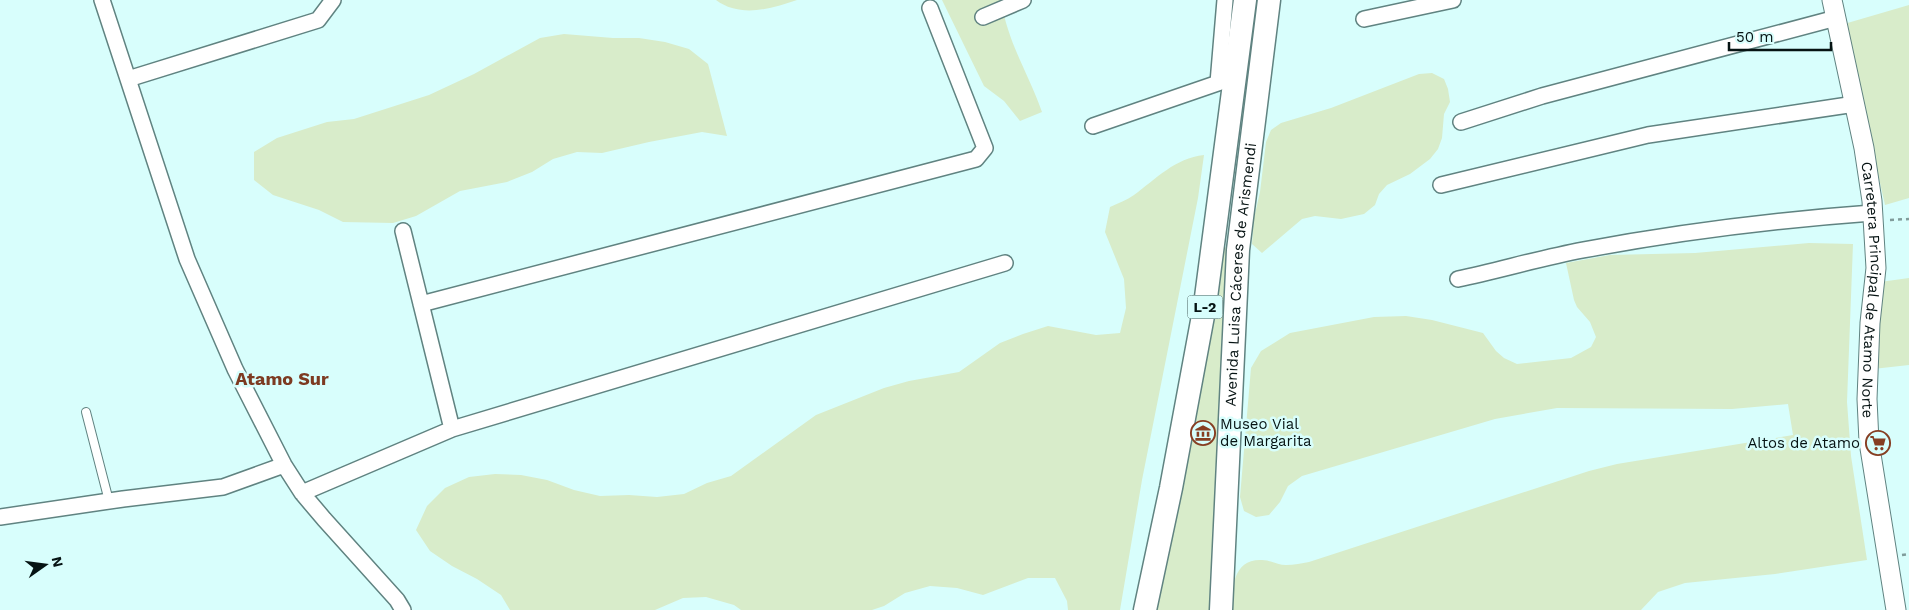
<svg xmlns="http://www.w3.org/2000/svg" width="1909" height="610" viewBox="0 0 1909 610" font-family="'Work Sans',sans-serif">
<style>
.green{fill:#d8ecca}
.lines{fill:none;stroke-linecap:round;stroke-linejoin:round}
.service-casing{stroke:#608381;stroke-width:10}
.minor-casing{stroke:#608381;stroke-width:18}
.tertiary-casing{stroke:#608381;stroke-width:21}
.primary-casing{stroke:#608381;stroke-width:25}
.path{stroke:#809c9b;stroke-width:2.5;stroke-dasharray:4 4;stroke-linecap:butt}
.service{stroke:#fff;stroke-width:8}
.minor{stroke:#fff;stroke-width:15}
.tertiary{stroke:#fff;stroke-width:19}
.primary{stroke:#fff;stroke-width:22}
.labels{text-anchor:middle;stroke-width:5;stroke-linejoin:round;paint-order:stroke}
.shield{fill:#d8fefc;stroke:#455a59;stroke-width:1}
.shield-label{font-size:14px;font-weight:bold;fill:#061313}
.street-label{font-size:15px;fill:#061313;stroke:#d8fefc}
.poi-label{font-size:15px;fill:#061313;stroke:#d8fefc;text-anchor:start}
.quarter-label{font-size:18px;font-weight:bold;fill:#7d3a21;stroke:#d8fefc}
</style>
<rect width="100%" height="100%" fill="#d8fefc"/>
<path class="green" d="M 716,0 L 797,0 C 771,9 740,18 716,0 Z
M 942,0 L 1001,0 C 1008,44 1028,72 1042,112 L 1020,121 L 1004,101 L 984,86 Z
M 1909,5 L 1909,198 L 1885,205 L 1844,24 Z
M 564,34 L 613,38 L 639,38 L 665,42 L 689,49 L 708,64 L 727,136 L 702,132 L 649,142 L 602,153 L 577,152 L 553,159 L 532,172 L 507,182 L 460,191 L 416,216 L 393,223 L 343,222 L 319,210 L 273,195 L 254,180 L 254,152 L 277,138 L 327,122 L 354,119 L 429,95 L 474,74 L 540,38 Z
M 1432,73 L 1444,79 L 1448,89 L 1450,102 L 1444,114 L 1442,138 L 1438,149 L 1430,159 L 1410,174 L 1387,185 L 1379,194 L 1375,205 L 1364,214 L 1341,219 L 1315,216 L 1302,219 L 1262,253 L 1252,244 L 1254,218 L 1260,192 L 1266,142 L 1271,130 L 1281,123 L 1331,108 L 1419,74 Z
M 1204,155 L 1198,198 L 1142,480 L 1120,610 L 1068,610 L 1067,601 L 1055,578 L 1028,578 L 983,595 L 957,588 L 930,586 L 905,593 L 884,606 L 872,610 L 741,610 L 734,605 L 706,597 L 683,598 L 655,610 L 510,610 L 501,595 L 477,579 L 452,566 L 430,551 L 416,530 L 427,506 L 445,488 L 469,477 L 495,474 L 521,475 L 547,480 L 574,490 L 600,496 L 629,495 L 657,497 L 684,494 L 707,483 L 731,476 L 816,415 L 884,388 L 909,381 L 959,372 L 1000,343 L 1023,334 L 1048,326 L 1096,335 L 1120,333 L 1126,308 L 1124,279 L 1105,232 L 1110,207 C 1118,203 1127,200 1134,195 C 1156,179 1175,158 1204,155 Z
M 1809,243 L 1853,244 L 1847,402 L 1851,456 L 1867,560 L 1775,574 L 1685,583 L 1658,592 L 1641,610 L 1230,610 C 1232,589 1233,560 1260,560 C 1269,559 1277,565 1286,565 C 1294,565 1302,563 1309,562 L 1589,471 L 1617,464 L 1793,435 L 1788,404 L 1732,409 L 1557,408 L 1495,419 L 1302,476 L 1288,486 L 1280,502 L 1269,515 L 1256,517 L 1244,511 L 1240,497 L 1251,368 L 1261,351 L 1290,333 L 1374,317 L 1406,316 L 1432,320 L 1483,333 L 1496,351 L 1504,358 L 1517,364 L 1571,358 L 1591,347 L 1596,337 L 1590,322 L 1577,307 L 1574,300 L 1566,263 L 1610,255 L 1695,253 Z
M 1223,247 L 1230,248 L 1222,337 L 1209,610 L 1155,610 Z
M 1909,278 L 1909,365 L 1873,369 L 1880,282 Z"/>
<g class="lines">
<defs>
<path id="service" d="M 86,412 L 109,501"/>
<path id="minor" d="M 102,0 L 187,259 L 235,369 L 284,465 L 302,493 L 324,519 L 397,600 L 403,610
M 983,17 L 1023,0
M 1364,19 L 1453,0
M 128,79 L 318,20 L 333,0
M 1461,122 L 1542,96 L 1836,18
M 1093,126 L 1218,83 L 1225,0
M 1441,185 L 1648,135 L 1855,104
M 403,231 L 452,429
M 1458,279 C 1500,270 1541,258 1583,250 C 1679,232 1776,220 1872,213
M 421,304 L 976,159 L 985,148 L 930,8
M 302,493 L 452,429 L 1005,263
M 0,517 L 123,499 L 223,487 L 284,465"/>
<g id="tertiary">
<path id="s1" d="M 1832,0 L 1864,148 L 1872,201 L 1876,268 L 1870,323 L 1867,399 L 1869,442 L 1896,610"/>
</g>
<g id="primary">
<path d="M 1145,610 L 1171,488 L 1205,305 L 1245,0"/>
<path id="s2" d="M 1221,610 L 1238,250 L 1269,0"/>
</g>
</defs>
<use href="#service" class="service-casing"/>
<use href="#minor" class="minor-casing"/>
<use href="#tertiary" class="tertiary-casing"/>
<use href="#primary" class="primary-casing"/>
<path class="path" d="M 1890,220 L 1909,219
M 1902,555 L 1909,554"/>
<use href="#service" class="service"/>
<use href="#minor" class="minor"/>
<use href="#tertiary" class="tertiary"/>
<use href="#primary" class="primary"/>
</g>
<defs>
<symbol id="museum-ring" viewBox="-11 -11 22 22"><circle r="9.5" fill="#d8fefc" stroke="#863e22" stroke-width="1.5"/><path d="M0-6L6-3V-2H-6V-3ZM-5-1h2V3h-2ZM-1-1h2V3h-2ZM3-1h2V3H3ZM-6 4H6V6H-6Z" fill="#863e22"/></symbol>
<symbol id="supermarket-ring" viewBox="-11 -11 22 22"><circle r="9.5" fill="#d8fefc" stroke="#863e22" stroke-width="1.5"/><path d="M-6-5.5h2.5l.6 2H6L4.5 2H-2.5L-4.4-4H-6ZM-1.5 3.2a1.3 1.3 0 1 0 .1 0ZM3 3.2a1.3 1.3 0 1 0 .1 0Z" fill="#863e22"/></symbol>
</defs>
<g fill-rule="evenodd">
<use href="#museum-ring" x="1189" y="419" width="28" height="28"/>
<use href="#supermarket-ring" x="1864" y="429" width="28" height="28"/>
</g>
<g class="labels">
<rect class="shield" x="1187.5" y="295.5" width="35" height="23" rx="4"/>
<g class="shield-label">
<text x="1205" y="312">L-2</text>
</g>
<g class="street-label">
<text dy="5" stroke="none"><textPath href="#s2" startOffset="336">Avenida Luisa Cáceres de Arismendi</textPath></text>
<text dy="5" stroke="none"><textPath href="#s1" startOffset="294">Carretera Principal de Atamo Norte</textPath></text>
</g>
<g class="poi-label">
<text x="1220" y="429">Museo Vial<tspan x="1220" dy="17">de Margarita</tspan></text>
<text x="1860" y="448" text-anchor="end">Altos de Atamo</text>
</g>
<g class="quarter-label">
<text x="282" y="385">Atamo Sur</text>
</g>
</g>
<g transform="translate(45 565) rotate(76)" stroke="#d8fefc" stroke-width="4" paint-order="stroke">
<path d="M0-4L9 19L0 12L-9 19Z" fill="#061313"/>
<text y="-8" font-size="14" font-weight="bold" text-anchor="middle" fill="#061313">N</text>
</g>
<path d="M1729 42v8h102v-8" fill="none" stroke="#061313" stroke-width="2.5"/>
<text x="1736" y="42" font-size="15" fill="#061313" stroke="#d8fefc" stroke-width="4" paint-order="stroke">50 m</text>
</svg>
